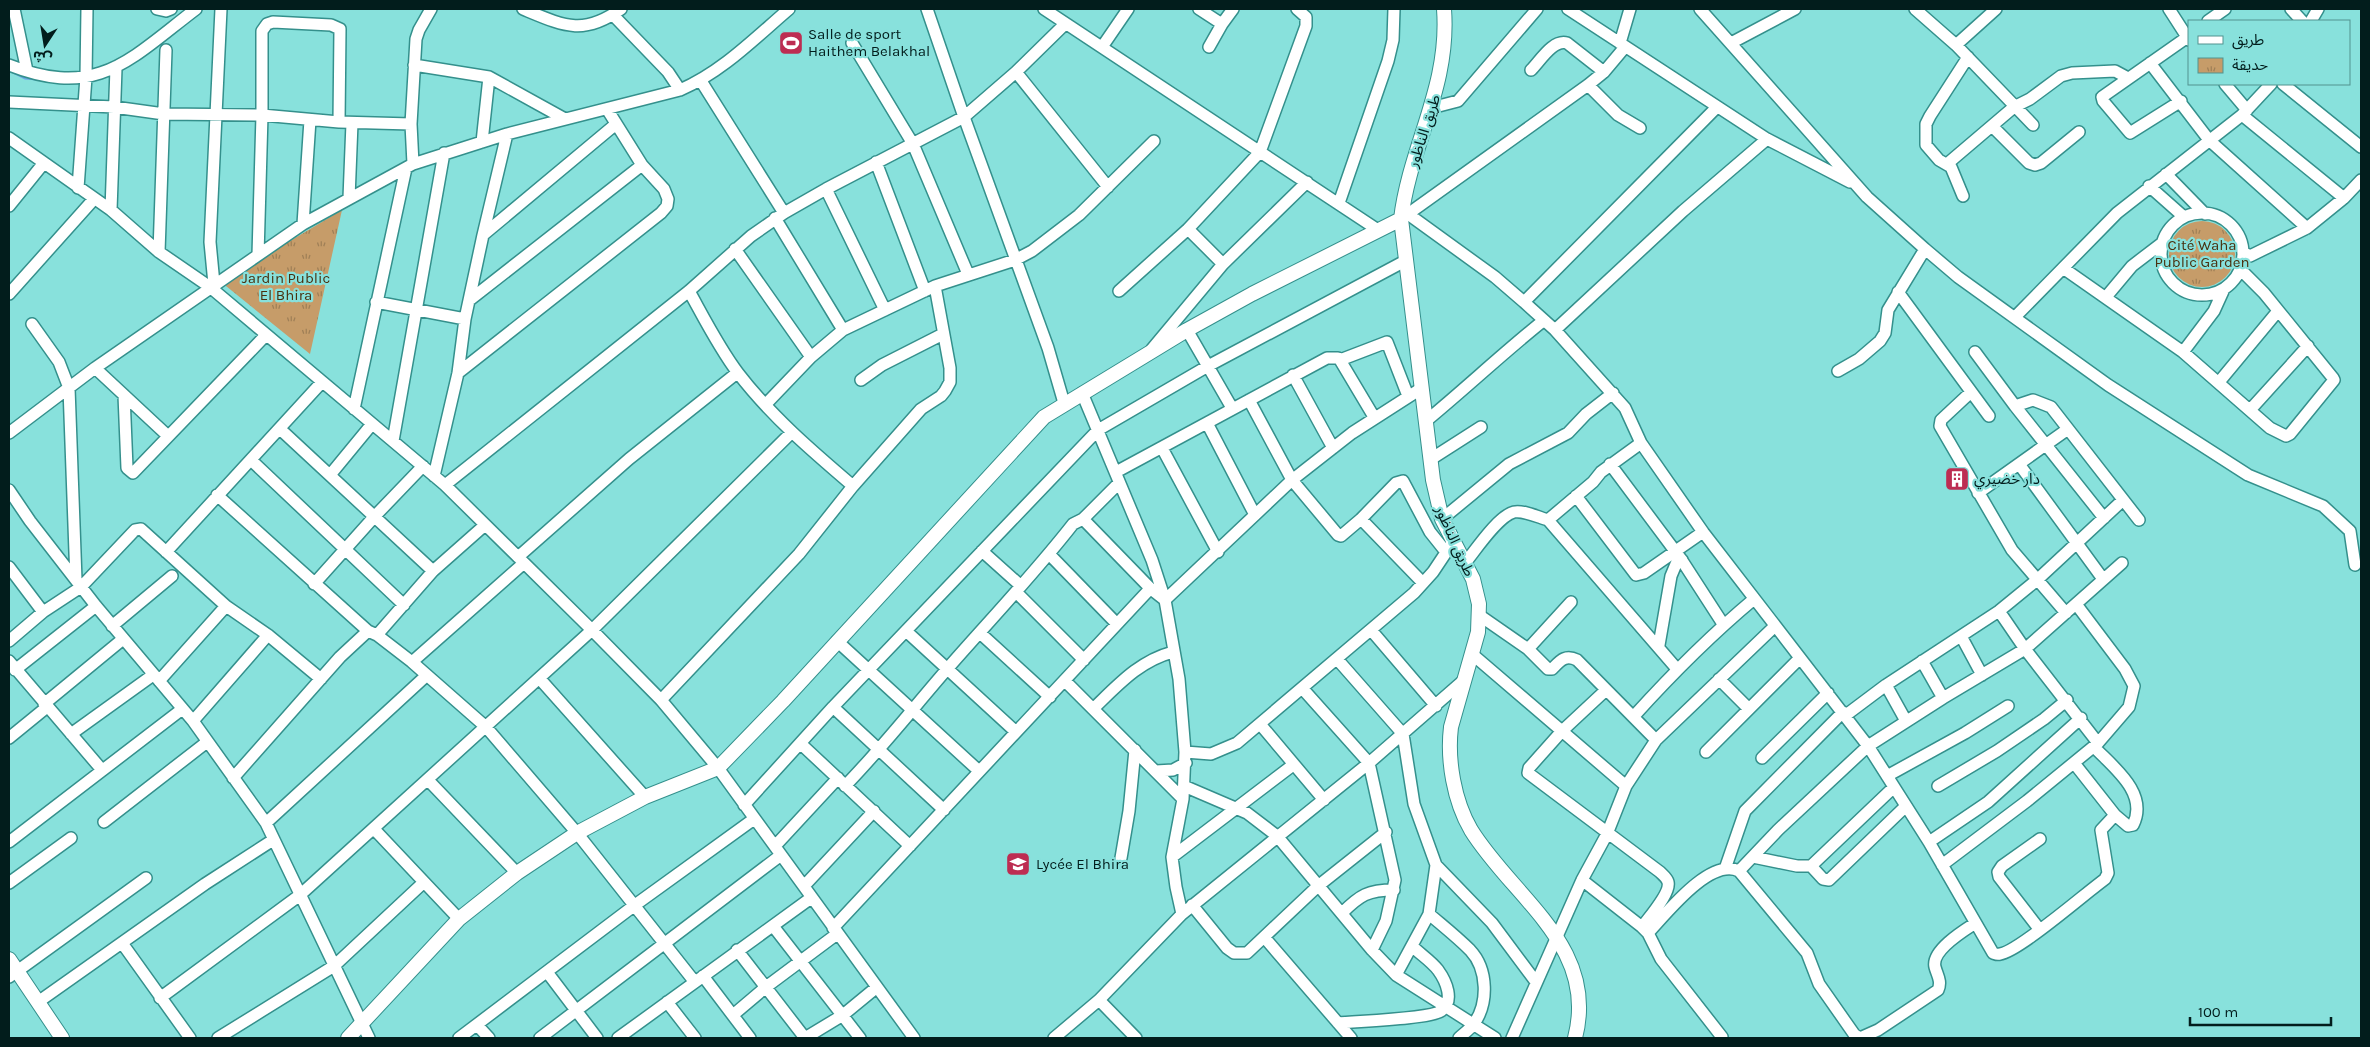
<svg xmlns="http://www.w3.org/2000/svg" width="2370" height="1047" viewBox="0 0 2370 1047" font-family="Karla,'Noto Sans Arabic',sans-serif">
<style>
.park{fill:url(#park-tufts)}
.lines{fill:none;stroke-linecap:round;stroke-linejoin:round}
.stream{stroke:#68a4e6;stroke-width:3}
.minor-casing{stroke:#34908c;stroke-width:14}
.tertiary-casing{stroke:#34908c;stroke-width:16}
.minor{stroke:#fff;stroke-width:11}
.tertiary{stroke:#fff;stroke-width:14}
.labels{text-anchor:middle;stroke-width:4.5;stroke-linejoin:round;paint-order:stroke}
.poi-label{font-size:15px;fill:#021d1c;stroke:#88e1dc;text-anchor:start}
.street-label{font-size:15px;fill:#021d1c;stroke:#88e1dc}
.park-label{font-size:15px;fill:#493110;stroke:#88e1dc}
</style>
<defs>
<pattern id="park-tufts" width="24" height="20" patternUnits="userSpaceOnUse" patternTransform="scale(1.25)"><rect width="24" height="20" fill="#c69c69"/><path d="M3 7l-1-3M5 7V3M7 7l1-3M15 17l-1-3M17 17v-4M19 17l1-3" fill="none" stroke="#9f7f56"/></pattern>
</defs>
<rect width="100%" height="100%" fill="#88e1dc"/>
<path class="park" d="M 342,210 L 310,354 L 221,282 Z
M2169 254a33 33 0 1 1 66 0a33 33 0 1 1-66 0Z"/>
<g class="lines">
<path class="stream" d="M 9,70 L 25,78 L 38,79"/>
<defs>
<path id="minor" d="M 14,9 L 27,71
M 157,9 L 166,11 L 171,9
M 523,9 C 564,26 583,36 621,9
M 927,9 L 964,117 L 1048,348 L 1064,403
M 1044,9 L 1378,230
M 1199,9 L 1222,24 L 1233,9
M 1568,9 L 1767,139 L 1850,182
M 1700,9 L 1867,197 L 1925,249 L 1958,277 L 2108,385 L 2248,475 L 2323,506 L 2350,531 L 2355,565
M 1915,9 L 1956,45 L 2033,125
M 2169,9 L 2189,40
M 2291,9 L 2302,21
M 613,15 L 668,72 L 680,90
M 2208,21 L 2225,9
M 2311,21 L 2318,9
M 852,43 L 913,144 L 968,274
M 1620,43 L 1630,9
M 1731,43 L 1795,9
M 1956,45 L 1996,9
M 1102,47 L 1128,9
M 1209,47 L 1222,24
M 2150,63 L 2209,140 L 2307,228
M 9,65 C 98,100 130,59 196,9
M 414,65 L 489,77 L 565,119
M 1531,70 C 1540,61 1553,39 1567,43 L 1604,72
M 1016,72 L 1108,187
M 701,81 L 784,213
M 2225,84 L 2247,110
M 2283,84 L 2361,147
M 1588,85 L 1618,115 L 1640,128
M 2181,101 L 2130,133 L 2103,101 L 2102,97 L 2189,36
M 9,102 L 114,107 L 164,114 L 262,115 L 339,122 L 411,124
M 1431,108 L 1458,101 L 1537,9
M 2242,115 L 2344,198
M 1992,126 L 2029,163 L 2035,165 L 2041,163 L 2079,132
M 9,138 L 111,210 L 159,252 L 210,287 L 445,485 L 592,630 L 661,700 L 718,768 L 914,1038
M 482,142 L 489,77
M 876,162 L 925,291
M 413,164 L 411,124 L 416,39 L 419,30 L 431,9
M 1947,164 L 2014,107 L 2030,99 L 2061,76 L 2072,73 L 2115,71 L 2128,78
M 2166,174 L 2205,214
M 2149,186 L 2184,217
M 78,188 L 86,77 L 87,9
M 826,189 L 885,310
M 1963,196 L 1951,167 L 1939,160 L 1926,145 L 1926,124 L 1930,116 L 1968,57
M 349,198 L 352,123
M 1339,203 L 1388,61 L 1393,40 L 1394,9
M 9,206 L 43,164
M 111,210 L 116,68
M2161 254a41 41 0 1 1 82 0a41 41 0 1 1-82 0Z
M 1408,214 L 1495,277 L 1524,302 L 1555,330 L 1625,408 L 1641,443 L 1703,532 L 1868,746 L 1929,842 L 1993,953 C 1996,954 1997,955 2000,954 C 2017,952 2079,899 2096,886 L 2105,879 L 2108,873 L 2101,830 L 2115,815 L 2074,763
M 775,218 L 843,330
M 1401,219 L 1588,85 L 1604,72 L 1625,47
M 303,224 L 310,120
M 1188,229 L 1223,264
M 483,235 L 616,124
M 735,249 L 811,357
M 159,252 L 166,50
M 2243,252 L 2250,256 L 2307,228 L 2344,198 L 2361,180
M 258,255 L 262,115 L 262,31 L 267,24 L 273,22 L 331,25 L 340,29 L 339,122
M 2063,268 L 2183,352 L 2270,428 L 2286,436 L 2290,434 L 2334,380 L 2333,378 L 2264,293 L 2241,270 L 2241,266
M 214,284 L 210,242 L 221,9
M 689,291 C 704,318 719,348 738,373 C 771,416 812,451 853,486
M 1119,291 L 1188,229 L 1260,152 L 1306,26 L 1306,17 L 1297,9
M 1898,292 L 1989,416
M 9,294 L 94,199
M 2106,297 L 2132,266 L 2162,243
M 471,299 L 642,165
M 376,302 L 465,319
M 1524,302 L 1717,107
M 2015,317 L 2117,213 L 2242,115 L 2271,84
M 32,324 L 59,362 L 69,388 L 76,580
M 1187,330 L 1232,408
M 1555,330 L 1683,211 L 1767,139
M 1152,349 L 1223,264 L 1307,182
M 1975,352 L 2015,406 L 2104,518
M 2183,352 L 2214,311 L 2224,289
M 1340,360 L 1387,342 L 1408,396
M 95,368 L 168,436
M 1838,371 L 1859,359 L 1880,341 L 1885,333 L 1888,310 L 1925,249
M 458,373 L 661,213 L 667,206 L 668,199 L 664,189 L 642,165 L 607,109
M 1293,375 L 1333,448
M 861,380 L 882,365 L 943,334
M 2219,382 L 2278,311
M 1971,392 L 1941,420 L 1940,426 L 2012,550 L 2066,613
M 1082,393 L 1152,560 L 1165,600 L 1179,679 L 1185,752 L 1183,799 L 1172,857 L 1176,887 L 1182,914
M 124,395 L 127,468 L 133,473 L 266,335
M 1249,400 L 1292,480 L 1338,535 L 1341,536 L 1361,519 L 1423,583
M 766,404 L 811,357 L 843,330 L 935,286 L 1015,260 L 1032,251 L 1079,215 L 1154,141
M 2015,406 L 2033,400 L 2051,407 L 2139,520
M 354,409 L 406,168
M 2250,410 L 2308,346
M 1426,421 C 1466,388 1503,353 1543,321
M 1207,423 L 1255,515
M 280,429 L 433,571
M 9,433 L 95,368 L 303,224 L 413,164 L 507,134 L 680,90 C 722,72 755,38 789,9
M 393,441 L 444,153
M 1162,448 L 1218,552
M 1431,459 L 1481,427
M 251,460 L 404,605
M 1610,464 L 1681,559 L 1723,624
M 2019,464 L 2103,579
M 1116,472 L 1327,358 L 1338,358 L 1340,360 L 1374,417
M 330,475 L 372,424
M 434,476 L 458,373 L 465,319 L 483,235 L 507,134
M 445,485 L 689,291 L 751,236 L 784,213 L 826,189 L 964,117 L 1016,72 L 1065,24
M 9,490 L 30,521 L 96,606 L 193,721 L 266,823 L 369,1038
M 1978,493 L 2068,429
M 217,495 L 368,631 L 377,635 L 412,662 L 486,727 L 577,833 L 694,981
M 1576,496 L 1636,575 L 1644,573 L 1703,532
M 1083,519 L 1151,589
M 1361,519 L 1396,483 L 1403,481 L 1430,532 L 1446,552
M 1442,519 L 1509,464 L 1568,433 L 1586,414 L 1613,393
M 1548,520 L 1593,482 L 1601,472 L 1641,443
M 982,551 L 1021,586
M 166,552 L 322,382
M 1049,554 L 1117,624
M 518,557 L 629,459 L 737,373
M 1465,563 C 1475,551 1498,516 1514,512 C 1523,510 1538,517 1548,520 L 1677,669
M 9,567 L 43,612
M 314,584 L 374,517 L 423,466
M 1017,593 L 1084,660
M 2076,604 L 2125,669 L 2134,686 L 2129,707 L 2098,743
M 1479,615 L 1528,649 L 1548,669 L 1552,669 C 1560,661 1565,654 1577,660 L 1656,740
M 112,626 L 172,576
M 1371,630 L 1436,706
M 906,631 L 1016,732
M 980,633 L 1050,697
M 377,635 L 433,571 L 485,525
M 1961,636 L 1982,675
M 9,641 L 43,612 L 81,587 L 135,530 L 141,529 L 226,606 L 268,635 L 321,679
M 837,641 L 979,771
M 1659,645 L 1671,576 L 1676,564 L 1682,560
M 1528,649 L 1571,602
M 1472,654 L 1626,786
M 1337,659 L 1403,734 L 1414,804 L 1436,865 L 1429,914 L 1396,975
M 9,661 L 102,770
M 1922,661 L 1943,698
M 412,662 L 524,563
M 15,670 L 96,606
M 539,678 L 645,797
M 1719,679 L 1749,709
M 159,681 L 226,606
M 1065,681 L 1183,799
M 1886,685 L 1906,721
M 1302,688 L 1369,763 L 1395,880 L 1386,921 L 1372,950
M 661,700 L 799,554 L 853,486 L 921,409 L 941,396 L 945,391 L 950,382 L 950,368 L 935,286
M 44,704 L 123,639
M 833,707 L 944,810
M 1093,709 C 1118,685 1139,661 1173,652
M 1846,715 L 1886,685 L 1999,611 L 2037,580 L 2123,500
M 1634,716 C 1672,674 1711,635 1754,599
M 193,721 L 268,635
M 1260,724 L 1324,800
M 71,734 L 153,675
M 9,738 L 47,707
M 801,744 L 910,846
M 2094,747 C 2113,767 2149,793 2133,825 L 2128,826 L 2115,815
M 1185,752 L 1211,754 L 1237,743 L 1414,593 L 1433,572 L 1453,542
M 1706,752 L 1800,658
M 1762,758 L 1828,693
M 1156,771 L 1173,770 L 1186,763
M 1887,776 L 1965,733 L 2008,706
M 233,778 L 340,657 L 368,631
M 428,780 L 517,873
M 845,786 C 882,748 914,707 948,668 C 990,620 1034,574 1073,524 L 1083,519 L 1119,483
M 1184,786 L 1247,813 L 1277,836 L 1372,950 L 1396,975 L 1495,1038
M 1938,786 L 1997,751 L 2044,719 L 2067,700
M 744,805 L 833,707 L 1098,430 L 1208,366 L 1405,261
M 104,822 L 207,742
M 266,823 L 427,675
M 374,829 L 459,919
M 9,842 L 181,710
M 1929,842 L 1988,802 L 2081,718
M 775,846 L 838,778
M 1172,857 L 1293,765
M 1753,857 L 1797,866 L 1811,866 L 1823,879 L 1829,880 L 1906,806
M 1121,858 L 1129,811 L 1135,750
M 1436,865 L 1492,923 L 1536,982
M 1942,865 L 2027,801 L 2098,743 L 2025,649 L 1999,611
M 1811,866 L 1894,787
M 1725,869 L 1745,811 L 1843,712
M 1739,871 L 1778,830 L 1868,746 L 1943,698 L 2025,649 L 2122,563
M 1582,880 L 1642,927 C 1649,917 1671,893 1668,882 C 1667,878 1663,875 1660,872 L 1528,773 L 1529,768 L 1562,731 L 1606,690
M 9,883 L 71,838
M 804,886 L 874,811
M 1192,905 L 1227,948 L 1234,953 L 1247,953 L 1318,886 L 1386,832
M 1342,913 C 1360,895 1368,890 1394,890
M 1429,914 C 1443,926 1457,937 1470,950 C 1488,969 1489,1004 1473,1025 C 1469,1030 1463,1034 1459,1038
M 773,926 L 860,1038
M 1642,927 L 1648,933 C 1666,914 1710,857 1739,871 L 1807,953 L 1819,984 L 1854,1034 L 1860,1038 L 1878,1030 L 1938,990 C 1942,981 1937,975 1935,967 C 1931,951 1963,931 1974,924
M 833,928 L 1147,592 L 1151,589 L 1165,600 L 1292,480 L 1352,433 L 1422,388
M 2040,930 L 1999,877 L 1998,872 L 2002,866 L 2040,839
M 1648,933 L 1661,959 L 1722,1037
M 1264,937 L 1351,1038
M 122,943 L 190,1038
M 737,950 L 805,1038
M 547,972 L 597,1038
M 703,976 L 750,1038
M 9,977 L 146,878
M 160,998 L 300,895 L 592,630 L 791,433
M 1099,1000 L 1136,1038
M 38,1002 L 205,884 L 273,840
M 667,1002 L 695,1038
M 733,1015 L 766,987 L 837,934
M 1338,1023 C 1357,1021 1429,1019 1441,1011 C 1455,1001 1446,981 1438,970 C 1431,961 1420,954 1412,946
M 477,1025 L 489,1038
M 218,1038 L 334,966 L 423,883
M 459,1038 L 635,905 L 754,819
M 540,1038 L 781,855
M 618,1038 L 811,898
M 805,1038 L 843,1015 L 877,987
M 1054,1038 L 1099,1000 L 1182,914 L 1369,763 L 1463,681
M 1512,1038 L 1582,880 L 1607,834 L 1626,786 L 1656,740 L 1775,626"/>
<path id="tertiary" d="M 1444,9 C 1450,87 1410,145 1401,219 L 1433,480 L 1442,519 L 1473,579 L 1479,604 L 1478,632 L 1451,727 C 1447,760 1454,801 1471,830 C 1513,898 1599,946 1575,1038
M 9,959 L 62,1038
M 348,1038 L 459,919 L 517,873 L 577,833 L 645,797 L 718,768 L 783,701 L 1044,417 L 1187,330 L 1252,294 L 1401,219"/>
</defs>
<use href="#minor" class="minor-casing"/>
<use href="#tertiary" class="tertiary-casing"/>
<use href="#minor" class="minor"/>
<use href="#tertiary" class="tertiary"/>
</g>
<defs>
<symbol id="stadium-square" viewBox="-11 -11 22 22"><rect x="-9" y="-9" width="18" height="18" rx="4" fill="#bd2d52" stroke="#88e1dc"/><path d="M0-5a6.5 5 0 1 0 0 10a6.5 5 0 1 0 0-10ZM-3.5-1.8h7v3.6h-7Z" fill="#fff"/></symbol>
<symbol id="building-square" viewBox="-11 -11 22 22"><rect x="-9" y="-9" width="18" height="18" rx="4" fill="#bd2d52" stroke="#88e1dc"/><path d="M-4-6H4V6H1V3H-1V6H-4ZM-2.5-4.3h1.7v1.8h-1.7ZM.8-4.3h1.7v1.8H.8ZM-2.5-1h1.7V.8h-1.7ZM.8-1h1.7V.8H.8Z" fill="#fff"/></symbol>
<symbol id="school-square" viewBox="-11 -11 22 22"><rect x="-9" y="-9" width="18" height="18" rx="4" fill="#bd2d52" stroke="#88e1dc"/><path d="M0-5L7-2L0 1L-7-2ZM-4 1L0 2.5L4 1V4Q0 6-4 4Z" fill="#fff"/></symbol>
</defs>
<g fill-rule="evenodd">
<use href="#stadium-square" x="777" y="29" width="28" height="28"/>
<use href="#building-square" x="1943" y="465" width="28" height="28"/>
<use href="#school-square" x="1004" y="850" width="28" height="28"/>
</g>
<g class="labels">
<g class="poi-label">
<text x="808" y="39">Salle de sport<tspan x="808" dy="17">Haithem Belakhal</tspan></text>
<text x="1974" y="484">دار خضيري</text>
<text x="1036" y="869">Lycée El Bhira</text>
</g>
<g class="street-label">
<text transform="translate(1424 131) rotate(-72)" y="5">طريق الناظور</text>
<text transform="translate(1455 541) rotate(66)" y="5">طريق الناظور</text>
</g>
<g class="park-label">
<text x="2202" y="250">Cité Waha<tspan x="2202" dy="17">Public Garden</tspan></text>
<text x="286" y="283">Jardin Public<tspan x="286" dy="17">El Bhira</tspan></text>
</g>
</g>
<rect width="2370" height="1047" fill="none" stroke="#021d1c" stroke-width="20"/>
<rect x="2188" y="20" width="162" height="65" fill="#88e1dc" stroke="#52938f"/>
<rect x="2198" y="36" width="25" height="8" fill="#ffffff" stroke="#52938f"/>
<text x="2232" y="45" font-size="15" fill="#021d1c">طريق</text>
<rect x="2198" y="58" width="25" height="15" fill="url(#park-tufts)" stroke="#52938f"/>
<text x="2232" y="70" font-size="15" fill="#021d1c">حديقة</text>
<g transform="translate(45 45) rotate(192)" stroke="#88e1dc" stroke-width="4" paint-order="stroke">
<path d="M0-4L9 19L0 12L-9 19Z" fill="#021d1c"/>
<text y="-8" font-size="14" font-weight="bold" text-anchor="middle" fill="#021d1c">ش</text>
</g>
<path d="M2190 1017v8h141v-8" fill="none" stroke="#021d1c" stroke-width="2.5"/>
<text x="2198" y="1017" font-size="15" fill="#021d1c" stroke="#88e1dc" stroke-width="4" paint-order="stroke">100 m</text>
</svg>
